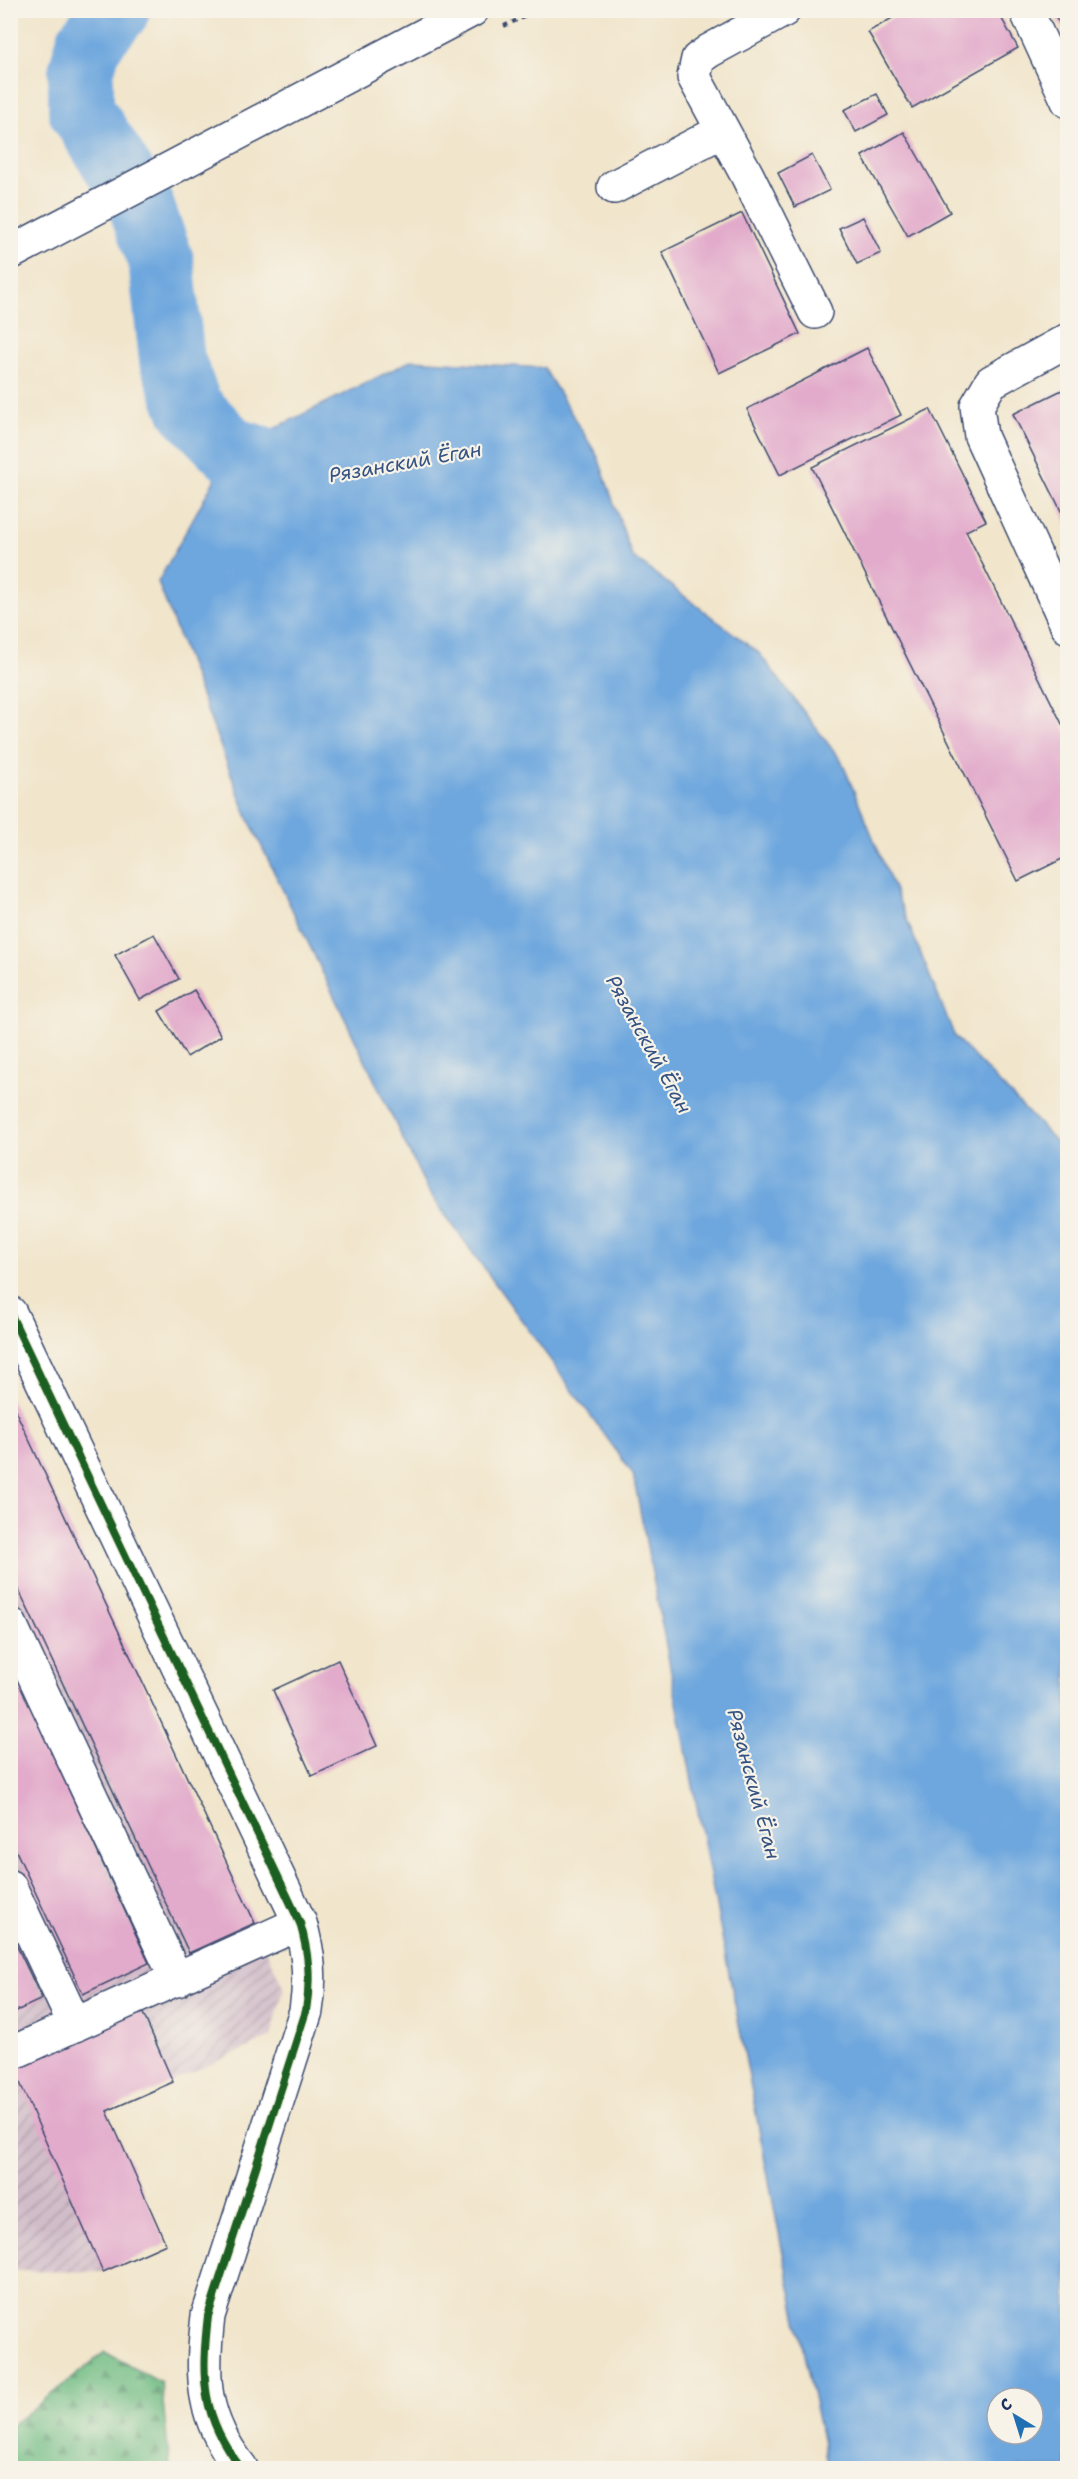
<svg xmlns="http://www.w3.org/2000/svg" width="1078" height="2479" viewBox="0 0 1078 2479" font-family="'Shantell Sans',sans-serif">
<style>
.industrial{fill:url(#industrial-furrows)}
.forest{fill:url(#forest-firs);stroke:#487672;stroke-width:1.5}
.water{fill:#6ea7de;stroke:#446b9e;stroke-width:1.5;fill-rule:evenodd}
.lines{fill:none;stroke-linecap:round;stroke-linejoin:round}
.river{stroke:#6ea7de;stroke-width:66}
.building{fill:#e2aacb}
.minor-casing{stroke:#3b4a6e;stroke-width:36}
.major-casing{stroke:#3b4a6e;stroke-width:36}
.path{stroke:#3b4a6e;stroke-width:4;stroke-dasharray:4.5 4.5;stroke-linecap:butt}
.minor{stroke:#fff;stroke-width:33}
.major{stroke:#fff;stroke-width:33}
.cycleway-casing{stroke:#f7f3e8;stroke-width:11}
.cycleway{stroke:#1b5e20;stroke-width:8}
.labels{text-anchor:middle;stroke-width:4.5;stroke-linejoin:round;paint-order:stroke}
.water-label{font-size:20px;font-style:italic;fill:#345384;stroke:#f7f3e8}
</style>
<defs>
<pattern id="industrial-furrows" width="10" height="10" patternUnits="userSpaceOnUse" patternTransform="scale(1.5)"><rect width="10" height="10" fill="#d1bdc9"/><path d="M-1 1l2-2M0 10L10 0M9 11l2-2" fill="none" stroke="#a99aa6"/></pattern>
<pattern id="forest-firs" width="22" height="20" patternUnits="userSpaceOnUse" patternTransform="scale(1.5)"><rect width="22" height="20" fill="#74be86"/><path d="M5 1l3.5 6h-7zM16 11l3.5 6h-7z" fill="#5e9b71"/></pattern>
</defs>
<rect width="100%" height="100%" fill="#f7f3e8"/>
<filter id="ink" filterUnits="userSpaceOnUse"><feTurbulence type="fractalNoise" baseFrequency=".0167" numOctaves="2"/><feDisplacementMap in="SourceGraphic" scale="12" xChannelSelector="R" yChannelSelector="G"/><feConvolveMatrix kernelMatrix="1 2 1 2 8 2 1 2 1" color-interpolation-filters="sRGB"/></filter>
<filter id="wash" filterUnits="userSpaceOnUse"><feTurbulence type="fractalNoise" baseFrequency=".008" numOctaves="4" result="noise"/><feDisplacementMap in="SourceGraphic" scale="24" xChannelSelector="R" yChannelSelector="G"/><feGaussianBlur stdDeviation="1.35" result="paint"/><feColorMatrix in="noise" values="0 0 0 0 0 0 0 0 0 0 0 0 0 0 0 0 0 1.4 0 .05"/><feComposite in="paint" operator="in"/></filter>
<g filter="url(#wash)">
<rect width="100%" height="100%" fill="#f1e5cb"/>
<path class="industrial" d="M 10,1399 L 284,1988 L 271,2037 L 107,2111 L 166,2244 L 103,2272 L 11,2271 Z"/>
<path class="forest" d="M 105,2352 L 161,2383 L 170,2468 L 11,2468 L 11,2426 Z"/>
<path class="water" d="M 412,360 L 544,368 L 598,457 L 632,556 L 759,653 L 842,762 L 955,1037 L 1067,1153 L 1067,2468 L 828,2468 L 782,2249 L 633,1474 L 428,1191 L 247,816 L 158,582 L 231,450 ZM 997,2398 L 1033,2398 L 1033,2434 L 997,2434 Z"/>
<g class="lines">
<path class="river" d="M 117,10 L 89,43 L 81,72 L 81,110 L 140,203 L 161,261 L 172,360 L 190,408 L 231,450 L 320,476"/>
</g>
<g id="blocks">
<path class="building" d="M 906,10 L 997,10 L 1018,48 L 912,108 L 868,32 Z
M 1052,10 L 1068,10 L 1068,38 Z
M 877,94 L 888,115 L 856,132 L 844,110 Z
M 904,132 L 950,212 L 908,236 L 862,156 Z
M 812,155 L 830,190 L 795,207 L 778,173 Z
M 742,213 L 800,334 L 719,373 L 662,252 Z
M 863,217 L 881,253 L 857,264 L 839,228 Z
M 867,348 L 901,415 L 780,475 L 747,409 Z
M 1068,387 L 1068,525 L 1013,414 Z
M 930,409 L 986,521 L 966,531 L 1068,736 L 1068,856 L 1018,881 L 812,467 Z
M 154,934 L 179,979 L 140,1000 L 115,955 Z
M 194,990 L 221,1036 L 187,1057 L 159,1011 Z
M 10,1399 L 255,1923 L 189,1953 L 10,1571 Z
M 338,1660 L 377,1746 L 312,1776 L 273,1690 Z
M 10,1663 L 149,1963 L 83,1994 L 10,1838 Z
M 10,1932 L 42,1999 L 10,2014 Z
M 142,2011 L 173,2082 L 107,2111 L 166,2244 L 103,2272 L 13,2067 Z"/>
</g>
</g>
<g filter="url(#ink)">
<use href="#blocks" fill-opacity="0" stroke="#3b4a6e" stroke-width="1.5"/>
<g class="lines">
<defs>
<path id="minor" d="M 784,10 L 709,51 L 698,59 L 694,77 L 747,175 L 815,312
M 1026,10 L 1068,101
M 614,187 L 722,131
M 1068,340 L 991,382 L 977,406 L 981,436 L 1068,627
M 10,1313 L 300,1923 C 309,1954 311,1979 306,2011 L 208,2316 C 201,2377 201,2417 241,2468
M 10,1624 L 177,1980
M 10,1887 L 75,2025
M 10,2054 L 300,1923"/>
<path id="major" d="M 10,253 L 472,10"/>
</defs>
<use href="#minor" class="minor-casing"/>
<use href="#major" class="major-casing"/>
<path class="path" d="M 504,26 L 539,10"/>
<use href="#minor" class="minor"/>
<use href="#major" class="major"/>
<defs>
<path id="cycleway" d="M 10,1313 L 300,1923 C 309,1954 311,1979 306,2011 L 208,2316 C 201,2377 201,2417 241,2468"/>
</defs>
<use href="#cycleway" class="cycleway-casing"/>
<use href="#cycleway" class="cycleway"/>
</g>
</g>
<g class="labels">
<g class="water-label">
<text transform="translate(405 462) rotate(-10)" y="7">Рязанский Ёган</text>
<text transform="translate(649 1044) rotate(61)" y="7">Рязанский Ёган</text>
<text transform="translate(754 1784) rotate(75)" y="7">Рязанский Ёган</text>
</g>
</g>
<rect width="1078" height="2479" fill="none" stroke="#f7f3e8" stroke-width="36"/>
<g transform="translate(1015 2416) rotate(322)"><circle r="28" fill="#f7f3e8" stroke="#9fa5b1" stroke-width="1.5"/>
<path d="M0-4.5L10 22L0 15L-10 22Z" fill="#1f6fb2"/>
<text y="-9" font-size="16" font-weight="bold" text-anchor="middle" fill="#1b2f5e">С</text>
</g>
</svg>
